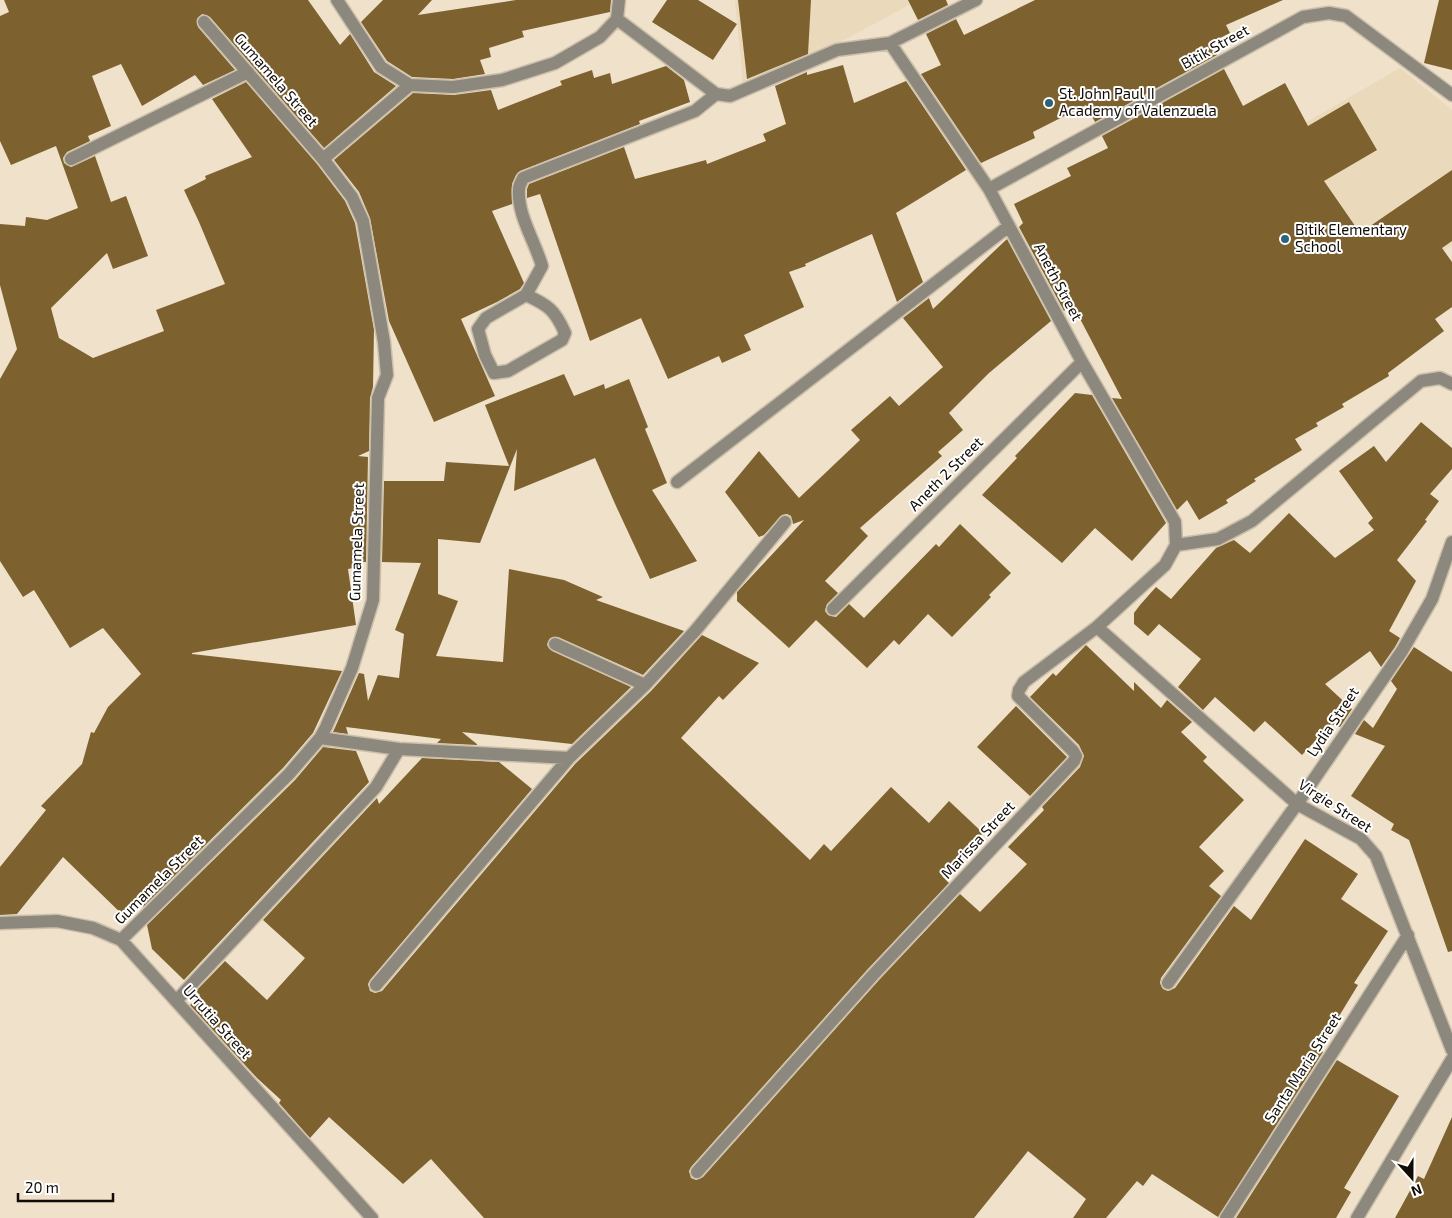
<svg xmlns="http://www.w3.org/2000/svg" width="1452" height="1218" viewBox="0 0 1452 1218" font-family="'Exo 2',sans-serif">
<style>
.built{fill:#ead9ba}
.building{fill:#7d6230}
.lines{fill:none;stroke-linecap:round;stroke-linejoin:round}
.service-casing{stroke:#cbbfaa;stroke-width:15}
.minor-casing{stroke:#cbbfaa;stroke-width:15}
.service{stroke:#8d887e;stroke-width:12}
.minor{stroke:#8d887e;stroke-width:12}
.poi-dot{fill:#2b637d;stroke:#fff;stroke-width:2}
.labels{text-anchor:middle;stroke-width:4;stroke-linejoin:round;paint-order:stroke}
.street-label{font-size:15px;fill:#110c05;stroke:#fff}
.poi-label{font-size:15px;fill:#110c05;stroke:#fff;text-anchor:start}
</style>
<rect width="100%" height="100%" fill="#efe1ca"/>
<path class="built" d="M 735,0 L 918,0 L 809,59 L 743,83 Z
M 1400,68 L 1452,110 L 1452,245 L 1223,409 L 1115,233 Z"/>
<path class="building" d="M 4,0 L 308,0 L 340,45 L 350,34 L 374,72 L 396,86 L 324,148 L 210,17 L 202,14 L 197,19 L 198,27 L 235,70 L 203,85 L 195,75 L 142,106 L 121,64 L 92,76 L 111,126 L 88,136 L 90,141 L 67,152 L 63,158 L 64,163 L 71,167 L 95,156 L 111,202 L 126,196 L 148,256 L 113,269 L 107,253 L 51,308 L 59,338 L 93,358 L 164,331 L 156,310 L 225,284 L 199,222 L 184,190 L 206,179 L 205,176 L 252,157 L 212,99 L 246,82 L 317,164 L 345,201 L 355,223 L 374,330 L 373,387 L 370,398 L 369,451 L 358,456 L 368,457 L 366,562 L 357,562 L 358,567 L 348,569 L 356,625 L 192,653 L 192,654 L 342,671 L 313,733 L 283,768 L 143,907 L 143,904 L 127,919 L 63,857 L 17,914 L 0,915 L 0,867 L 46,810 L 41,806 L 82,764 L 91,732 L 94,733 L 108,707 L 141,674 L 103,628 L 70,648 L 34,590 L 23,597 L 0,561 L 0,379 L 17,349 L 0,285 L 0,224 L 25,226 L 26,217 L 47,220 L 78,208 L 56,146 L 11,165 L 0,141 L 0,16 L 9,12 Z
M 383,0 L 432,0 L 418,15 L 516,0 L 611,0 L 610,12 L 522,31 L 524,37 L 489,48 L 491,57 L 480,60 L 485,74 L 453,79 L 412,77 L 387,61 L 361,22 Z
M 667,0 L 698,0 L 737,24 L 713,60 L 652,22 Z
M 738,0 L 811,0 L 808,54 L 747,79 Z
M 908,0 L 946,0 L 948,5 L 918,20 Z
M 1035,0 L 1283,0 L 1226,25 L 1230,33 L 1210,43 L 1217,55 L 1095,122 L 1086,105 L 1033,132 L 1035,138 L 981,163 L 921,74 L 941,65 L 926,34 L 956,19 L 964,35 Z
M 1439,0 L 1452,0 L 1452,70 L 1424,63 Z
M 843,65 L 854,103 L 906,81 L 966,170 L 896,213 L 923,282 L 897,302 L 872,234 L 805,264 L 806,266 L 789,272 L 804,307 L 744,335 L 751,350 L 722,363 L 719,356 L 668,379 L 641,318 L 590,341 L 540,194 L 527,198 L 527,189 L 529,184 L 624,147 L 635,179 L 706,160 L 707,164 L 766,141 L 763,134 L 786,124 L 775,86 L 807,72 L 807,75 Z
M 666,66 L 684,80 L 690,102 L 639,121 L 640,124 L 520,171 L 516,175 L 512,184 L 512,204 L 492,211 L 524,283 L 520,289 L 497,302 L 461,319 L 495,396 L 434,422 L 389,321 L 370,218 L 359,192 L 334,160 L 413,93 L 454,95 L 491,90 L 498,110 L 562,85 L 560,81 L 592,70 L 594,78 L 610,73 L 612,84 Z
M 1224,69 L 1243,106 L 1285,83 L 1308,126 L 1349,102 L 1377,150 L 1324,181 L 1360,233 L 1452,170 L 1452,241 L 1442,248 L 1452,262 L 1452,307 L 1435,319 L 1444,331 L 1388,373 L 1389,376 L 1342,404 L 1344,407 L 1316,423 L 1318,426 L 1295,439 L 1302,450 L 1254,479 L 1256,481 L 1226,500 L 1228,503 L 1199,520 L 1187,500 L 1177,510 L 1112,398 L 1122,399 L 1077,313 L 1071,316 L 1067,308 L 1064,311 L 1019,227 L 1023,223 L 1014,204 L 1071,176 L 1067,168 L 1108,148 L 1102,136 Z
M 1007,239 L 1051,321 L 989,373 L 949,413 L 963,430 L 938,452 L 942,456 L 860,528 L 868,536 L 825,581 L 838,593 L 827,604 L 825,611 L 828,615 L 836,617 L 849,604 L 864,618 L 936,544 L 939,547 L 960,524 L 1011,573 L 989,595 L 991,597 L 952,637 L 928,614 L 899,645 L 894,640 L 867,668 L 816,620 L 789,648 L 737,601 L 737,592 L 804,520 L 793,524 L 791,516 L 787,514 L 782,515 L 764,535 L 759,537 L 725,492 L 759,451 L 799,498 L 860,440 L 851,430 L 890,396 L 899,406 L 943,367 L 903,318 L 929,298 L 933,309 Z
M 564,374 L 574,396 L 604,384 L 605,389 L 629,379 L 648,427 L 645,429 L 667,483 L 652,490 L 697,561 L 650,579 L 616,506 L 595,458 L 514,491 L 517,449 L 480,543 L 438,539 L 438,594 L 458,601 L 436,656 L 503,662 L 509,569 L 564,580 L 603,597 L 596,600 L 684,631 L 643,675 L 558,637 L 550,638 L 547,645 L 552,651 L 631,687 L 572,744 L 462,732 L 478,745 L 437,743 L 441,739 L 346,727 L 348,734 L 333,732 L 359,673 L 364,674 L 368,701 L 378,675 L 399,678 L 404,634 L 395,630 L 421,563 L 382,562 L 384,481 L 444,481 L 446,462 L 509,466 L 485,405 Z
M 1075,393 L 1092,395 L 1166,523 L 1132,561 L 1095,528 L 1062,563 L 982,495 L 1017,458 L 1015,456 Z
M 1421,422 L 1452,448 L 1452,469 L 1430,494 L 1439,501 L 1425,520 L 1427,521 L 1397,560 L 1416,581 L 1389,631 L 1400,638 L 1395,647 L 1381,667 L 1370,651 L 1325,684 L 1352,709 L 1340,727 L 1331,724 L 1302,755 L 1265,721 L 1254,732 L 1215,697 L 1203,710 L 1178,687 L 1201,659 L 1159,624 L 1148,636 L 1134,624 L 1134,613 L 1140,605 L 1156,587 L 1171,599 L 1216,548 L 1234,540 L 1250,553 L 1289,513 L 1335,558 L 1374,530 L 1368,523 L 1373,518 L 1339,471 L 1374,446 L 1386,462 Z
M 702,635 L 759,663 L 723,700 L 719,696 L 681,738 L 810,860 L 824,844 L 831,851 L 891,787 L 929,823 L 949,801 L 983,833 L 942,876 L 949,883 L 867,970 L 691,1167 L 689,1171 L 691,1178 L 696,1180 L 703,1177 L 879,980 L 960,894 L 980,912 L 1027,864 L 1008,847 L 1044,810 L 1042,807 L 1080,767 L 1084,756 L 1079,745 L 1030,697 L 1053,673 L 1056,676 L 1086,645 L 1134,691 L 1134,682 L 1161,708 L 1167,700 L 1192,722 L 1181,732 L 1207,757 L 1203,761 L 1244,800 L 1199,847 L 1224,871 L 1209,886 L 1221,896 L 1161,978 L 1160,983 L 1163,989 L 1168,991 L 1175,988 L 1234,906 L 1251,920 L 1305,839 L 1358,874 L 1341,899 L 1388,931 L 1354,983 L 1358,985 L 1319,1049 L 1323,1052 L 1218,1217 L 1152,1174 L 1143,1186 L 1137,1181 L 1106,1218 L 1073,1218 L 1086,1199 L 1028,1151 L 974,1218 L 484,1218 L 431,1159 L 403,1184 L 329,1117 L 310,1138 L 279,1103 L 281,1100 L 257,1078 L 190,1005 L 200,995 L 196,991 L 225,961 L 267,1000 L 305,958 L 263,920 L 377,798 L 379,804 L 422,758 L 499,762 L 532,789 L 370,980 L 368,984 L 370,991 L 375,993 L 382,991 L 575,764 L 651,691 Z
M 1414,647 L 1452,672 L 1452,951 L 1448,952 L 1409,840 L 1391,830 L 1394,824 L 1351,796 L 1385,746 L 1355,734 L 1364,720 L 1373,728 L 1397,689 L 1391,681 Z
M 1016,706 L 1067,757 L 1030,796 L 977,747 Z
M 323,747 L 356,751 L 369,782 L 184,980 L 152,949 L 147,925 L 295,780 Z
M 1337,1060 L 1399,1096 L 1344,1188 L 1351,1192 L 1336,1218 L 1236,1218 Z
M 1452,1117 L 1452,1218 L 1395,1218 L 1418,1176 L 1424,1179 Z"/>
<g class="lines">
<defs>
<path id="service" d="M 526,295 C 548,305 555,310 565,333 L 562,340 L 508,371 L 494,373 L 485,355 L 478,329 L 486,318 L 526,295 L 542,266 C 535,241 517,215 519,189 C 519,185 522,181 523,178 L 695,111 L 716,94"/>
<path id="minor" d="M 337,0 L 381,67 L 410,85 L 453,87 L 502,80 L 555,63 L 600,37 L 617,19
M 617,19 L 716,94 L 730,96 L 837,50 L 890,43 L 976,0
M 617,19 L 619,0
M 890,43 L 989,189 L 1082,362 L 1175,522 L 1176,545
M 71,159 L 248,72
M 323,159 L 410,85
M 989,189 L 1303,17 L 1329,13 L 1346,16 L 1452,95
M 677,482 L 1009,226
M 1176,545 L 1218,539 L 1252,521 L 1421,381 L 1440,378 L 1452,384
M 833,609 L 1082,362
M 1097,627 L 1297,804 L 1361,839 L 1376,856 L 1452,1050
M 555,644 L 645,685
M 320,738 L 399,749 L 569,758
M 0,923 L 57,921 L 93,928 L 121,940 L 372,1218
M 121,940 L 289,774 L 320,738 L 326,727 L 352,668 L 373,600 L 378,398 L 387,375 L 384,342 L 363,221 L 352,197 L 323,159 L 204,22
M 1168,983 L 1297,804 L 1402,651 L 1432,599 L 1452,542
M 376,985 L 569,758 L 645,685 L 695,631 L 785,522
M 176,1001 L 376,787 L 399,749
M 697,1172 L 873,975 L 1074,761 L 1076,756 L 1073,751 L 1018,696 L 1019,690 L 1024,682 L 1097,627 L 1165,565 L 1176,545
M 1226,1218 L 1408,935
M 1357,1218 L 1452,1059"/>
</defs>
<use href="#service" class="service-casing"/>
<use href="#minor" class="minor-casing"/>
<use href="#service" class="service"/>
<use href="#minor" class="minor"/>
</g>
<g class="poi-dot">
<circle cx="1049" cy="103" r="5"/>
<circle cx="1285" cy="239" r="5"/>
</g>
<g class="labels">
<g class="street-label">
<text transform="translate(1215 47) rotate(-29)" y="5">Bitik Street</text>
<text transform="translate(276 80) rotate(49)" y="5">Gumamela Street</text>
<text transform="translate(1058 282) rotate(62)" y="5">Aneth Street</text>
<text transform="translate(946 474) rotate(-45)" y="5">Aneth 2 Street</text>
<text transform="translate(357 542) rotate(-88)" y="5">Gumamela Street</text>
<text transform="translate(1333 722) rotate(-56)" y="5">Lydia Street</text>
<text transform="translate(1335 806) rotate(33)" y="5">Virgie Street</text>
<text transform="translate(978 840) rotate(-47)" y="5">Marissa Street</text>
<text transform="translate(159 880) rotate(-45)" y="5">Gumamela Street</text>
<text transform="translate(217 1022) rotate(48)" y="5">Urrutia Street</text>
<text transform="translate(1303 1068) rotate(-57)" y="5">Santa Maria Street</text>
</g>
<g class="poi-label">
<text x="1059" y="99">St. John Paul II<tspan x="1059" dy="17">Academy of Valenzuela</tspan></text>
<text x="1295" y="235">Bitik Elementary<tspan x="1295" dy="17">School</tspan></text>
</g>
</g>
<g transform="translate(1412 1178) rotate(159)" stroke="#ffffff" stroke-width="4" paint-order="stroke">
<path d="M0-4L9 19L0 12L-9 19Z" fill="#110c05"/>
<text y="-8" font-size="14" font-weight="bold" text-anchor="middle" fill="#110c05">N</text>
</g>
<path d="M18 1193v8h95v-8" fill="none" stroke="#110c05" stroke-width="2.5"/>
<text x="25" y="1193" font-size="15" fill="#110c05" stroke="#ffffff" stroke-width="4" paint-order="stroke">20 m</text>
</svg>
